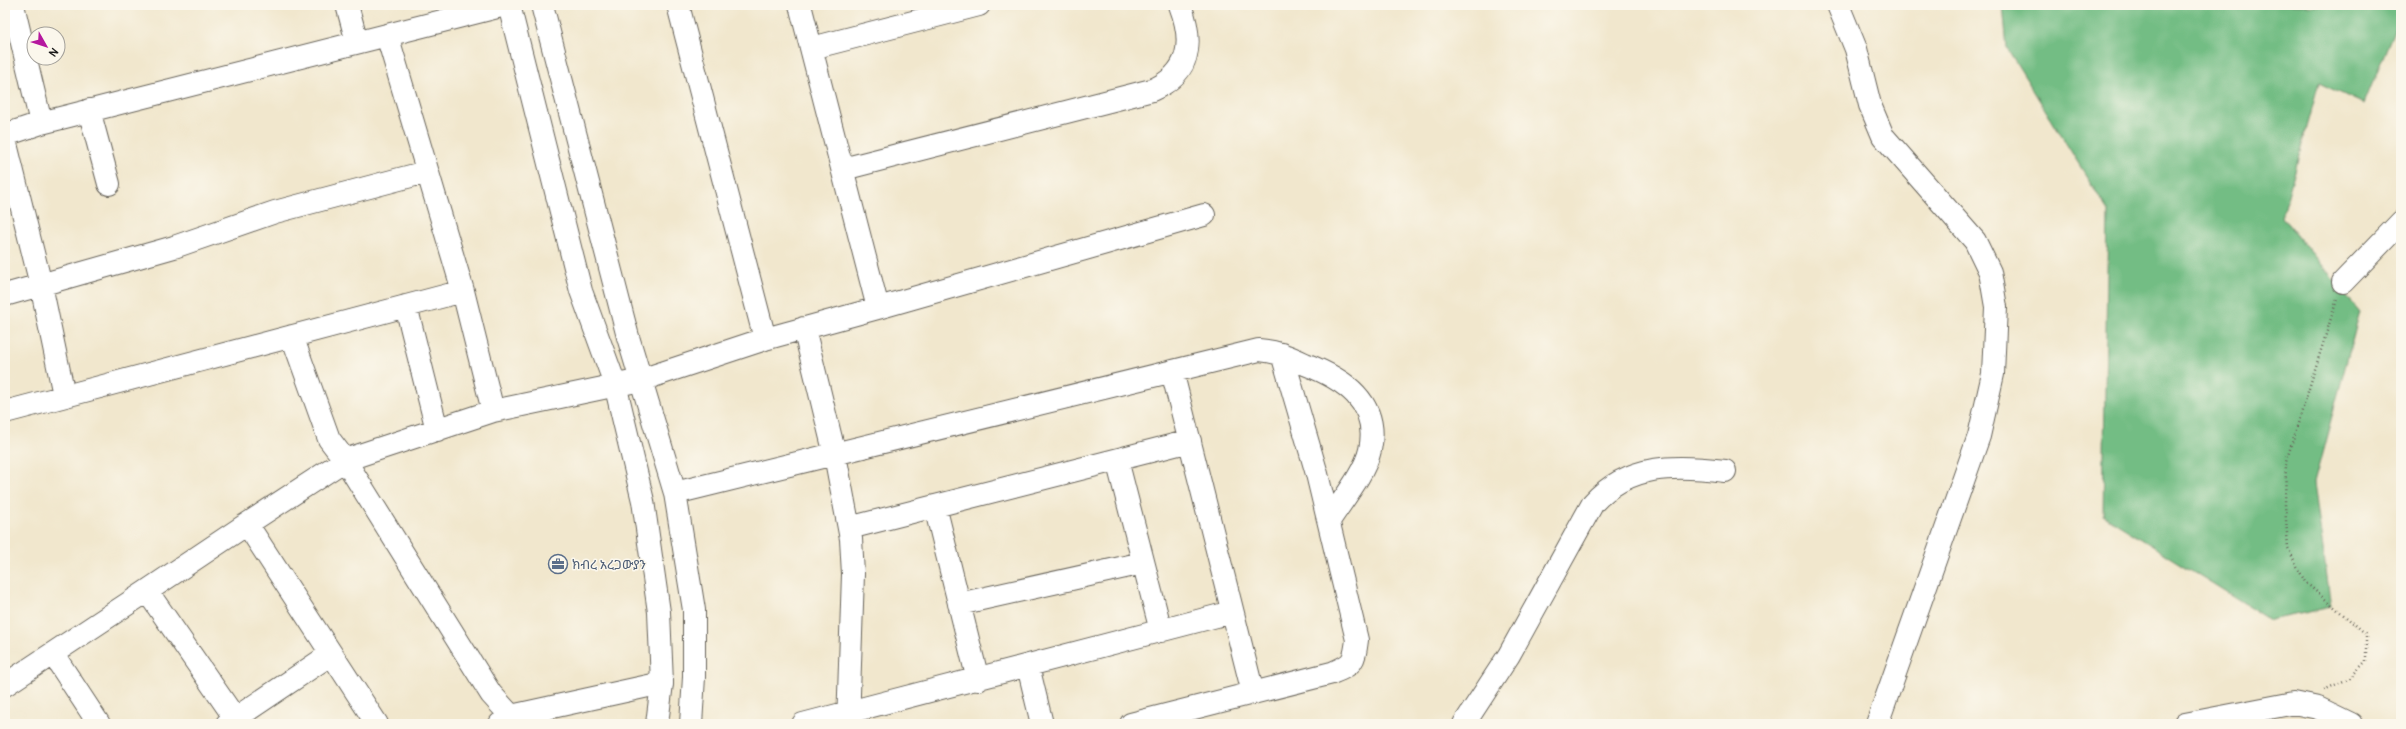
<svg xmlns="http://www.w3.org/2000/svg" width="2406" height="729" viewBox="0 0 2406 729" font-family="Pangolin,'Noto Sans Ethiopic',sans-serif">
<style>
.forest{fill:#73bd84;stroke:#486c50}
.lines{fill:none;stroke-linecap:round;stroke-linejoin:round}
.minor-casing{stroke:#67635a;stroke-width:24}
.major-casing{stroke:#67635a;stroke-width:24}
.path{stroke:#67635a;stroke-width:2.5;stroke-dasharray:1 3;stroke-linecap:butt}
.minor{stroke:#fff;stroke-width:22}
.major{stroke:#fff;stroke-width:22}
.labels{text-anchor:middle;stroke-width:3;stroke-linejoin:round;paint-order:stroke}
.service-label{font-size:13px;fill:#4e5e75;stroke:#fbf7ec;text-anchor:start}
</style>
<rect width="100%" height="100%" fill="#fbf7ec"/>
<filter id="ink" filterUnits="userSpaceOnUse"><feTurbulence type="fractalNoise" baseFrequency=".025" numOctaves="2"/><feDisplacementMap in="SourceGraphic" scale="8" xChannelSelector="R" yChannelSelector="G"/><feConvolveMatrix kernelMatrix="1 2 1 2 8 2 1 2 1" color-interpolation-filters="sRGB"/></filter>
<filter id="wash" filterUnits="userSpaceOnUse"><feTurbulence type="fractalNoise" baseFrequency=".012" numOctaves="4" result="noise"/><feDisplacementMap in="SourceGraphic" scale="16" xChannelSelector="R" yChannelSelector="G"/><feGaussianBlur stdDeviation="0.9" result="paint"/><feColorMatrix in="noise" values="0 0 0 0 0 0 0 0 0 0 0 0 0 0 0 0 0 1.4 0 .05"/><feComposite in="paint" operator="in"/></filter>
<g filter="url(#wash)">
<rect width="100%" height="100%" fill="#f1e7cd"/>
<path class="forest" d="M 2003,5 L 2401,5 L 2401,13 L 2364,104 L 2319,83 L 2282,217 L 2360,312 L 2314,483 L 2331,607 L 2271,620 L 2103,515 L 2108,211 L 2007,48 Z"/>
</g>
<g filter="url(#ink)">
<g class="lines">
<defs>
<path id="minor" d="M 13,5 L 41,123
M 347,5 L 357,42
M 678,5 L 765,339
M 1838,5 L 1856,49 L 1870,105 L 1883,136 L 1975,241 L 1990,272 L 1996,307 L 1993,374 L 1979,436 L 1877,724
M 387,35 L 463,291 L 493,411
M 812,48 L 979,5
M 89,110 L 109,184
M 5,135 L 41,123 L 505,5
M 5,140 L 41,285 L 64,395
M 843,169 L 1152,90 C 1191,73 1194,42 1180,5
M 2343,282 L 2401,222
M 5,295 L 174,247 L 275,212 L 426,172
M 406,306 L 437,430
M 878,308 L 1204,215
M 804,328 L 835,455 L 851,539 L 853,574 L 848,724
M 292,336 L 329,439 L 345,460 L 493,411 L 641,380 L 765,339 L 878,308 L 800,5
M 1172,371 L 1253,693
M 5,412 L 463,291
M 1117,460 L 1161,631
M 675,493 L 1259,350 C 1276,351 1290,357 1305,364 C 1344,379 1380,402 1370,450 C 1365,473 1341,502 1329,521
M 935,506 L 978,680
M 247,524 L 345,460 L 491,694 L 511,716
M 849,528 L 1190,441
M 959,604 L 1143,563
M 53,654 L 99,724
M 1028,666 L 1042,724
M 5,685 L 147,591
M 227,724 L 331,654
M 239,724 L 147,591 L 247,524 L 377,724
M 500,724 L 511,716 L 662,683
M 803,724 L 1232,612
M 1131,724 L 1332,673 C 1353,664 1354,663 1357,640 L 1317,474 L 1282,354
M 1464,724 L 1509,655 L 1593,503 C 1629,463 1676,465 1725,471
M 2185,724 L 2294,703 L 2318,708 L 2351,724"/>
<path id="major" d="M 509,5 L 581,291 L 615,384 L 643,501 L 659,612 L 662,683 L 657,724
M 542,5 L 628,337 L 675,493 L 694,610 L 694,677 L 691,724"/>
</defs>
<use href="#minor" class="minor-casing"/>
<use href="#major" class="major-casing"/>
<path class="path" d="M 2324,690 L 2350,678 L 2366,661 L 2366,634 L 2305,582 L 2288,548 L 2285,505 L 2286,462 L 2337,299"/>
<use href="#minor" class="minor"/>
<use href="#major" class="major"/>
</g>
</g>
<defs>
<symbol id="office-ring" viewBox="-11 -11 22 22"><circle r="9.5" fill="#fbf7ec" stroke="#5c6f8a" stroke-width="1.5"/><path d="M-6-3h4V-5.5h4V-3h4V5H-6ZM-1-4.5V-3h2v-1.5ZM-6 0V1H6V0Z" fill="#5c6f8a"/></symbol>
</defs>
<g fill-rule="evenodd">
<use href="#office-ring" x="547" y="553" width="22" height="22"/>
</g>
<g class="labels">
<g class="service-label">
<text x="572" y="569">ክብረ አረጋውያን</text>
</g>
</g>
<rect width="2406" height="729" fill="none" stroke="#fbf7ec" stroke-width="20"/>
<g transform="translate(46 46) rotate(129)"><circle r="19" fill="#fbf7ec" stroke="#a29f99"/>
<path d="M0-3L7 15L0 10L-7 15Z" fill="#b5179e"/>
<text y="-6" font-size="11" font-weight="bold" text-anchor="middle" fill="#1c1c1c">N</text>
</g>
</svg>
